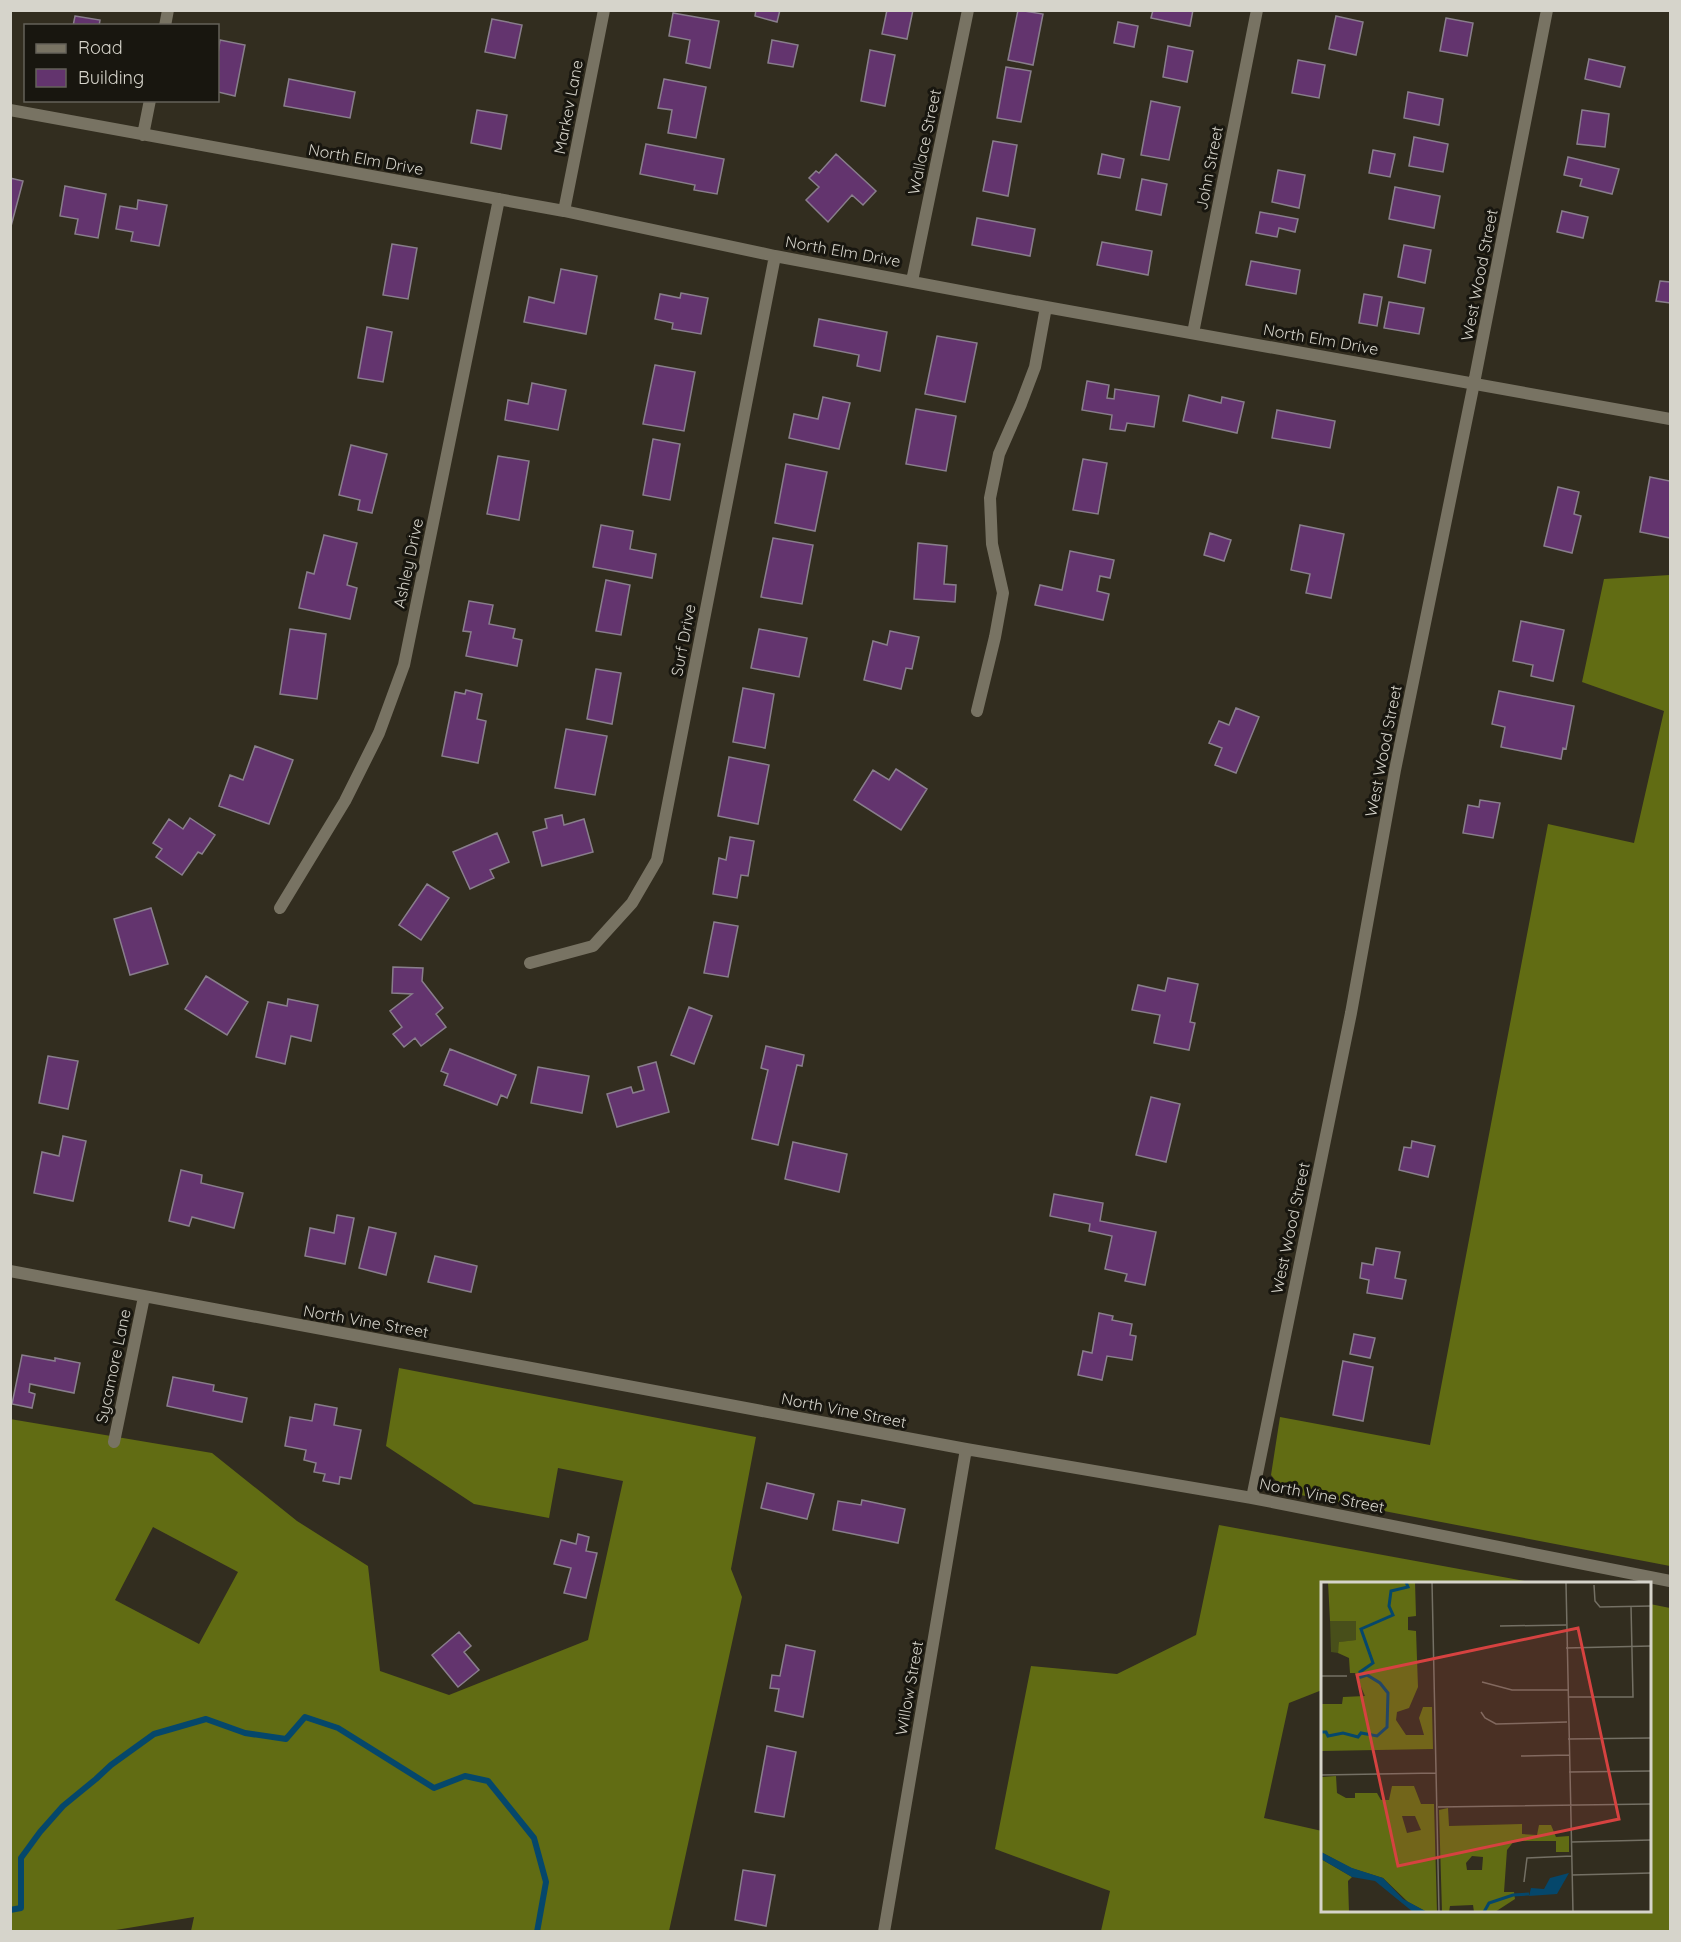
<svg xmlns="http://www.w3.org/2000/svg" width="1681" height="1942" viewBox="0 0 1681 1942" font-family="Quicksand,sans-serif">
<style>
.forest{fill:#616c13;fill-rule:evenodd}
.lines{fill:none;stroke-linecap:round;stroke-linejoin:round}
.stream{stroke:#05476b;stroke-width:6}
.building{fill:#63346e;stroke:#897e8c;stroke-width:1.5}
.minor{stroke:#787363;stroke-width:12}
.labels{text-anchor:middle;stroke-width:6;stroke-linejoin:round;paint-order:stroke}
.street-label{font-size:16px;fill:#d6d4cb;stroke:#18160f}
.inset-river{fill:none;stroke:#05476b;stroke-width:3}
.inset-road{fill:none;stroke:#747064;stroke-width:1.5}
.view{fill:#d64240;fill-opacity:0.15;stroke:#d64240;stroke-width:3}
.inset-edge{fill:none;stroke:#d6d4cb;stroke-width:3}
</style>
<rect width="100%" height="100%" fill="#322d1f"/>
<path class="forest" d="M 1670,575 L 1670,1566 L 1285,1492 L 1271,1475 L 1280,1417 L 1430,1445 L 1548,824 L 1634,843 L 1664,711 L 1582,682 L 1604,579 Z
M 399,1368 L 756,1437 L 731,1569 L 742,1597 L 669,1931 L 191,1931 L 194,1917 L 110,1931 L 11,1931 L 10,1419 L 212,1453 L 297,1521 L 368,1566 L 380,1671 L 449,1695 L 588,1640 L 623,1481 L 558,1468 L 549,1518 L 474,1504 L 386,1446 ZM 153,1527 L 238,1572 L 199,1644 L 115,1600 Z
M 1219,1525 L 1536,1583 L 1322,1584 L 1322,1690 L 1289,1703 L 1264,1818 L 1322,1831 L 1322,1910 L 1650,1910 L 1650,1604 L 1670,1608 L 1670,1931 L 1101,1931 L 1110,1891 L 995,1849 L 1031,1666 L 1117,1674 L 1196,1635 Z"/>
<g class="lines">
<path class="stream" d="M 10,1910 L 21,1908 L 21,1858 L 40,1832 L 63,1806 L 96,1779 L 111,1765 L 154,1734 L 206,1719 L 245,1733 L 286,1739 L 305,1717 L 338,1728 L 434,1788 L 465,1776 L 488,1781 L 534,1838 L 546,1882 L 537,1932"/>
</g>
<path class="building" d="M 756,10 L 780,10 L 777,22 L 755,16 Z
M 887,10 L 913,10 L 907,39 L 882,34 Z
M 1018,10 L 1043,14 L 1033,65 L 1008,60 Z
M 1153,10 L 1193,10 L 1190,26 L 1151,18 Z
M 673,13 L 719,21 L 710,68 L 686,63 L 690,40 L 669,36 Z
M 75,16 L 100,20 L 99,26 L 73,26 Z
M 1336,16 L 1363,22 L 1356,55 L 1329,49 Z
M 1446,18 L 1473,23 L 1467,56 L 1440,51 Z
M 492,19 L 522,25 L 515,58 L 485,52 Z
M 1118,22 L 1138,26 L 1134,47 L 1114,43 Z
M 220,40 L 245,45 L 235,96 L 218,92 L 218,54 Z
M 772,40 L 798,45 L 793,67 L 768,63 Z
M 1168,46 L 1193,51 L 1187,82 L 1163,77 Z
M 870,50 L 895,55 L 885,106 L 861,101 Z
M 1589,59 L 1625,67 L 1620,87 L 1585,79 Z
M 1298,60 L 1325,65 L 1319,98 L 1292,93 Z
M 1006,67 L 1031,71 L 1021,122 L 997,118 Z
M 289,79 L 355,92 L 350,118 L 284,106 Z
M 664,79 L 706,87 L 696,138 L 668,133 L 672,110 L 658,108 Z
M 1408,92 L 1443,99 L 1439,125 L 1404,118 Z
M 1151,101 L 1180,107 L 1169,160 L 1141,155 Z
M 477,110 L 507,115 L 501,149 L 471,143 Z
M 1582,110 L 1609,114 L 1605,147 L 1577,144 Z
M 1414,137 L 1448,144 L 1443,172 L 1409,166 Z
M 993,141 L 1017,145 L 1008,196 L 983,191 Z
M 646,144 L 724,159 L 717,194 L 694,190 L 695,185 L 640,174 Z
M 1373,150 L 1395,154 L 1390,177 L 1369,173 Z
M 836,154 L 876,191 L 863,205 L 852,195 L 828,222 L 806,200 L 819,187 L 809,178 L 816,171 L 819,173 Z
M 1102,154 L 1124,159 L 1120,178 L 1098,174 Z
M 1568,157 L 1619,169 L 1612,194 L 1580,186 L 1582,179 L 1564,175 Z
M 1278,170 L 1305,175 L 1299,208 L 1272,202 Z
M 10,178 L 23,181 L 10,230 Z
M 1142,179 L 1167,184 L 1161,215 L 1136,210 Z
M 65,186 L 106,194 L 98,238 L 75,234 L 78,219 L 60,216 Z
M 1395,187 L 1440,196 L 1434,228 L 1389,219 Z
M 138,200 L 167,205 L 159,246 L 131,241 L 133,232 L 116,229 L 120,206 L 137,209 Z
M 1562,211 L 1588,217 L 1583,238 L 1557,232 Z
M 1260,212 L 1298,219 L 1295,232 L 1279,228 L 1277,237 L 1256,233 Z
M 977,218 L 1035,229 L 1030,256 L 972,245 Z
M 1102,242 L 1152,251 L 1148,275 L 1097,265 Z
M 392,244 L 417,248 L 408,299 L 383,295 Z
M 1404,245 L 1431,250 L 1425,283 L 1398,277 Z
M 1251,261 L 1300,270 L 1296,294 L 1246,285 Z
M 561,269 L 597,276 L 586,334 L 524,322 L 529,297 L 554,303 Z
M 1660,281 L 1670,282 L 1670,303 L 1656,301 Z
M 681,293 L 708,298 L 701,334 L 672,329 L 673,323 L 655,319 L 660,294 L 680,298 Z
M 1364,294 L 1382,297 L 1377,326 L 1359,323 Z
M 1389,302 L 1424,308 L 1419,334 L 1384,328 Z
M 819,319 L 887,332 L 880,371 L 857,366 L 859,355 L 814,346 Z
M 367,327 L 392,332 L 383,382 L 358,378 Z
M 937,336 L 977,343 L 965,402 L 925,394 Z
M 655,365 L 695,372 L 684,431 L 643,424 Z
M 1087,381 L 1109,385 L 1107,398 L 1114,399 L 1115,389 L 1159,396 L 1154,427 L 1127,423 L 1125,431 L 1110,429 L 1112,415 L 1082,410 Z
M 532,383 L 566,390 L 558,430 L 505,420 L 508,400 L 528,404 Z
M 1189,395 L 1221,403 L 1222,397 L 1244,402 L 1237,433 L 1183,421 Z
M 823,397 L 850,403 L 839,449 L 789,438 L 794,414 L 818,419 Z
M 916,409 L 956,416 L 946,471 L 906,464 Z
M 1277,410 L 1335,421 L 1330,448 L 1272,438 Z
M 653,439 L 680,444 L 670,500 L 643,495 Z
M 351,445 L 387,454 L 372,513 L 358,510 L 360,500 L 339,495 Z
M 498,456 L 529,461 L 519,520 L 487,514 Z
M 1083,459 L 1107,463 L 1098,514 L 1073,510 Z
M 786,464 L 827,472 L 815,531 L 775,523 Z
M 1650,477 L 1670,481 L 1670,538 L 1640,532 Z
M 1558,487 L 1579,492 L 1574,514 L 1581,516 L 1572,553 L 1544,546 Z
M 601,525 L 633,531 L 630,549 L 656,554 L 652,578 L 593,567 Z
M 1300,525 L 1344,534 L 1331,598 L 1306,593 L 1310,574 L 1291,570 Z
M 1210,533 L 1231,540 L 1224,561 L 1204,555 Z
M 324,535 L 357,543 L 347,585 L 357,588 L 350,619 L 299,608 L 307,572 L 314,574 Z
M 773,538 L 813,545 L 802,604 L 761,597 Z
M 918,543 L 947,546 L 944,584 L 956,585 L 955,602 L 914,599 Z
M 1070,551 L 1114,560 L 1110,578 L 1100,576 L 1097,591 L 1109,594 L 1103,620 L 1035,605 L 1040,585 L 1062,590 Z
M 606,580 L 630,585 L 621,635 L 596,631 Z
M 469,601 L 493,605 L 489,624 L 515,629 L 513,638 L 522,640 L 517,666 L 466,656 L 471,632 L 463,631 Z
M 1521,621 L 1564,630 L 1553,681 L 1531,676 L 1533,665 L 1513,661 Z
M 290,629 L 326,634 L 317,699 L 280,694 Z
M 759,629 L 807,638 L 799,677 L 751,668 Z
M 890,631 L 919,637 L 912,669 L 906,668 L 901,689 L 864,680 L 873,641 L 887,645 Z
M 596,669 L 621,673 L 612,724 L 587,719 Z
M 743,688 L 774,694 L 765,748 L 733,742 Z
M 466,690 L 482,694 L 477,719 L 486,721 L 478,763 L 442,756 L 455,692 L 465,694 Z
M 1499,691 L 1574,706 L 1566,749 L 1563,748 L 1561,759 L 1501,747 L 1505,727 L 1492,724 Z
M 1236,708 L 1259,717 L 1236,773 L 1215,765 L 1222,748 L 1209,743 L 1219,721 L 1229,725 Z
M 566,729 L 607,736 L 595,795 L 555,788 Z
M 255,746 L 293,760 L 269,824 L 219,806 L 230,775 L 243,780 Z
M 729,757 L 769,765 L 758,824 L 718,816 Z
M 896,769 L 927,789 L 901,830 L 854,800 L 873,770 L 889,780 Z
M 1480,800 L 1500,803 L 1493,838 L 1463,833 L 1468,805 L 1479,807 Z
M 562,815 L 564,825 L 584,819 L 593,852 L 542,866 L 533,832 L 547,828 L 545,819 Z
M 190,818 L 215,835 L 202,854 L 198,852 L 182,875 L 156,857 L 162,849 L 153,843 L 169,819 L 183,829 Z
M 497,833 L 509,862 L 490,870 L 494,878 L 470,889 L 453,852 Z
M 730,837 L 754,841 L 748,876 L 741,875 L 737,898 L 713,894 L 719,858 L 726,860 Z
M 427,884 L 449,898 L 421,940 L 399,925 Z
M 151,908 L 168,964 L 130,975 L 114,919 Z
M 714,922 L 738,926 L 728,977 L 704,973 Z
M 393,967 L 423,968 L 422,981 L 443,1008 L 436,1014 L 446,1027 L 421,1046 L 415,1038 L 404,1047 L 393,1034 L 402,1027 L 390,1011 L 412,994 L 392,993 Z
M 206,976 L 248,1002 L 227,1035 L 185,1009 Z
M 1168,978 L 1198,984 L 1190,1022 L 1195,1023 L 1189,1050 L 1154,1043 L 1160,1015 L 1132,1010 L 1138,985 L 1165,991 Z
M 288,999 L 318,1005 L 311,1041 L 291,1036 L 285,1064 L 256,1057 L 268,1002 L 287,1006 Z
M 689,1007 L 712,1016 L 694,1064 L 671,1055 Z
M 766,1046 L 804,1055 L 802,1066 L 797,1065 L 778,1145 L 752,1139 L 768,1070 L 761,1068 Z
M 450,1049 L 516,1075 L 507,1098 L 501,1095 L 497,1105 L 444,1085 L 448,1074 L 441,1071 Z
M 48,1056 L 78,1061 L 68,1109 L 39,1103 Z
M 656,1062 L 669,1112 L 617,1127 L 607,1094 L 631,1087 L 633,1093 L 644,1090 L 638,1067 Z
M 538,1067 L 589,1076 L 582,1113 L 531,1103 Z
M 1151,1097 L 1180,1104 L 1166,1162 L 1136,1155 Z
M 63,1136 L 86,1141 L 73,1201 L 34,1193 L 42,1152 L 59,1156 Z
M 1412,1141 L 1435,1146 L 1428,1177 L 1399,1170 L 1404,1147 L 1411,1148 Z
M 793,1142 L 847,1154 L 839,1192 L 785,1179 Z
M 181,1170 L 202,1175 L 201,1183 L 243,1193 L 234,1228 L 192,1217 L 189,1226 L 169,1221 Z
M 1054,1194 L 1103,1203 L 1100,1221 L 1156,1232 L 1145,1285 L 1125,1281 L 1127,1274 L 1105,1269 L 1112,1236 L 1089,1231 L 1090,1224 L 1050,1216 Z
M 337,1215 L 354,1218 L 345,1264 L 305,1256 L 310,1228 L 334,1233 Z
M 369,1227 L 396,1233 L 386,1275 L 359,1268 Z
M 1376,1248 L 1400,1252 L 1395,1278 L 1406,1280 L 1402,1299 L 1367,1293 L 1369,1280 L 1360,1278 L 1362,1263 L 1373,1265 Z
M 435,1256 L 477,1266 L 471,1292 L 428,1282 Z
M 1099,1313 L 1113,1316 L 1112,1320 L 1132,1324 L 1130,1335 L 1136,1336 L 1132,1360 L 1107,1356 L 1102,1380 L 1078,1375 L 1083,1351 L 1092,1353 Z
M 1354,1334 L 1375,1338 L 1370,1358 L 1350,1354 Z
M 22,1355 L 55,1361 L 55,1358 L 80,1363 L 74,1393 L 30,1384 L 29,1392 L 35,1394 L 32,1408 L 12,1404 Z
M 1343,1361 L 1373,1367 L 1363,1421 L 1333,1415 Z
M 173,1377 L 214,1385 L 213,1391 L 247,1398 L 242,1422 L 167,1406 Z
M 315,1404 L 337,1408 L 334,1425 L 361,1430 L 351,1479 L 340,1477 L 339,1484 L 323,1481 L 325,1474 L 314,1472 L 316,1463 L 304,1460 L 306,1450 L 285,1446 L 290,1417 L 312,1421 Z
M 767,1483 L 814,1494 L 807,1519 L 761,1508 Z
M 862,1500 L 905,1509 L 898,1543 L 833,1530 L 838,1501 L 861,1505 Z
M 578,1534 L 589,1537 L 586,1551 L 597,1553 L 586,1598 L 564,1593 L 571,1568 L 554,1564 L 561,1540 L 576,1544 Z
M 459,1632 L 471,1646 L 464,1652 L 479,1670 L 458,1687 L 432,1655 Z
M 786,1645 L 815,1651 L 803,1717 L 775,1711 L 779,1689 L 770,1688 L 772,1675 L 780,1676 Z
M 767,1746 L 796,1752 L 784,1817 L 755,1812 Z
M 743,1870 L 775,1875 L 766,1926 L 735,1920 Z"/>
<g class="lines">
<path class="minor" d="M 165,26 L 168,10
M 10,110 L 564,211 L 775,256 L 1046,307 L 1670,419
M 143,135 L 150,100
M 564,211 L 604,10
M 912,281 L 968,10
M 1193,333 L 1257,10
M 977,711 L 995,637 L 1003,593 L 992,544 L 990,498 L 999,454 L 1021,404 L 1035,367 L 1046,307
M 280,908 L 345,801 L 379,733 L 404,665 L 499,199
M 530,963 L 593,946 L 632,903 L 657,860 L 775,256
M 10,1271 L 966,1449 L 1252,1498 L 1670,1581
M 114,1442 L 144,1297
M 1252,1498 L 1351,1013 L 1395,770 L 1474,383 L 1547,10
M 884,1932 L 966,1449"/>
</g>
<g class="labels">
<g class="street-label">
<text transform="translate(568 107) rotate(-79)" y="6">Markev Lane</text>
<text transform="translate(924 142) rotate(-78)" y="6">Wallace Street</text>
<text transform="translate(366 159) rotate(10)" y="6">North Elm Drive</text>
<text transform="translate(1209 168) rotate(-79)" y="6">John Street</text>
<text transform="translate(843 251) rotate(10)" y="6">North Elm Drive</text>
<text transform="translate(1479 275) rotate(-79)" y="6">West Wood Street</text>
<text transform="translate(1321 339) rotate(10)" y="6">North Elm Drive</text>
<text transform="translate(408 563) rotate(-78)" y="6">Ashley Drive</text>
<text transform="translate(683 640) rotate(-79)" y="6">Surf Drive</text>
<text transform="translate(1383 751) rotate(-79)" y="6">West Wood Street</text>
<text transform="translate(1290 1228) rotate(-78)" y="6">West Wood Street</text>
<text transform="translate(366 1321) rotate(10)" y="6">North Vine Street</text>
<text transform="translate(113 1366) rotate(-78)" y="6">Sycamore Lane</text>
<text transform="translate(844 1410) rotate(11)" y="6">North Vine Street</text>
<text transform="translate(1322 1495) rotate(11)" y="6">North Vine Street</text>
<text transform="translate(909 1688) rotate(-80)" y="6">Willow Street</text>
</g>
</g>
<g transform="translate(1321 1582)">
<rect width="330" height="330" fill="#322d1f"/>
<path d="M 9,39 L 35,39 L 36,58 L 19,60 L 17,71 L 10,70 Z" fill="#484f1a"/>
<path d="M 7,0 L 94,0 L 95,34 L 87,35 L 87,48 L 95,49 L 97,105 L 88,126 L 76,130 L 75,138 L 85,153 L 103,153 L 98,136 L 102,125 L 111,125 L 112,167 L 0,169 L 1,122 L 21,122 L 22,115 L 44,114 L 34,91 L 29,91 L 28,76 L 17,71 L 18,60 L 35,58 L 35,39 L 9,39 ZM 15,194 L 16,211 L 25,216 L 34,216 L 34,211 L 56,211 L 60,218 L 68,218 L 71,204 L 93,204 L 100,222 L 113,222 L 116,330 L 106,330 L 87,320 L 62,296 L 30,286 L 0,270 L 1,195 ZM 81,234 L 94,234 L 100,248 L 86,251 ZM 127,226 L 128,244 L 201,242 L 201,252 L 216,253 L 218,243 L 230,243 L 235,255 L 248,254 L 248,270 L 235,270 L 235,259 L 193,259 L 186,268 L 183,310 L 193,310 L 194,317 L 174,330 L 153,330 L 152,323 L 129,324 L 128,330 L 121,330 L 118,228 ZM 151,274 L 162,275 L 161,288 L 146,288 L 145,281 ZM 0,277 L 31,295 L 27,299 L 28,330 L 0,330 Z" fill="#616c13" fill-rule="evenodd"/>
<path d="M 0,270 L 31,286 L 62,296 L 82,317 L 106,330 L 92,330 L 54,299 L 31,295 L 0,277 ZM 248,291 L 236,312 L 208,314 L 210,306 L 223,307 L 229,296 Z" fill="#05476b"/>
<path class="inset-river" d="M 0,150 L 5,150 L 7,154 L 22,151 L 37,155 L 40,151 L 56,154 L 66,145 L 67,111 L 59,101 L 46,93 L 40,95 L 39,90 L 52,81 L 40,47 L 72,33 L 68,24 L 70,9 L 87,5 L 85,0M 163,330 L 168,321 L 192,313 L 208,312"/>
<path class="inset-road" d="M 111,0 L 118,330M 242,0 L 288,0M 245,1 L 252,330M 273,3 L 274,19 L 279,25 L 330,24M 179,44 L 245,43M 245,66 L 330,64M 0,94 L 26,94M 161,100 L 191,108 L 247,108M 247,115 L 312,115 L 310,24M 160,130 L 164,136 L 175,142 L 246,140M 247,157 L 330,156M 200,174 L 248,173M 248,190 L 330,189M 0,193 L 115,191M 117,225 L 330,222M 251,260 L 330,258M 251,293 L 330,291M 203,300 L 206,276 L 251,274"/>
<path class="view" d="M 257,46 L 298,237 L 77,284 L 36,93 Z"/>
<rect width="330" height="330" class="inset-edge"/>
</g>
<rect width="1681" height="1942" fill="none" stroke="#d6d4cb" stroke-width="24"/>
<rect x="24" y="24" width="195" height="78" fill="#18160f" stroke="#64625a" stroke-width="1.5"/>
<rect x="36" y="44" width="30" height="9" fill="#787363" stroke="#64625a" stroke-width="1.5"/>
<text x="78" y="54" font-size="18" fill="#d6d4cb">Road</text>
<rect x="36" y="69" width="30" height="18" fill="#63346e" stroke="#64625a" stroke-width="1.5"/>
<text x="78" y="84" font-size="18" fill="#d6d4cb">Building</text>
</svg>
